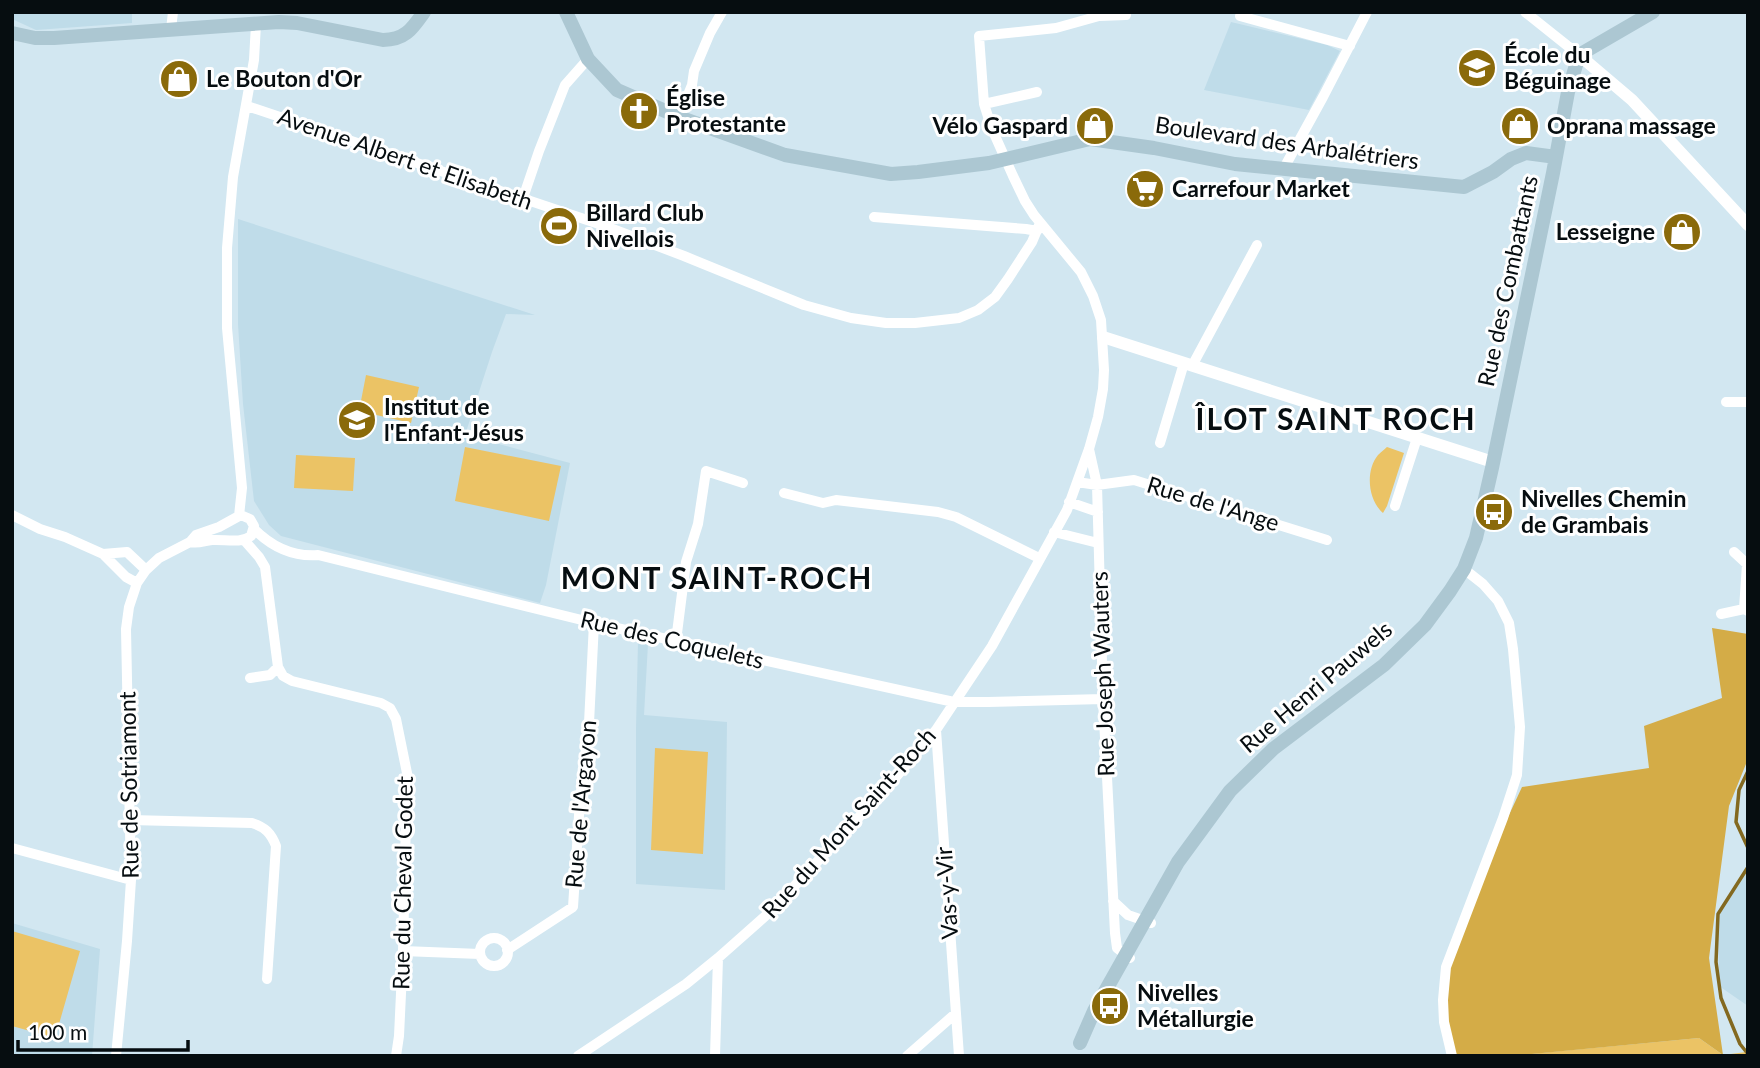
<svg xmlns="http://www.w3.org/2000/svg" width="1760" height="1068" viewBox="0 0 1760 1068" font-family="Lato,sans-serif">
<style>
.built{fill:#bfdce9}
.green{fill:#ebc365}
.forest{fill:#d4ac47}
.lines{fill:none;stroke-linecap:round;stroke-linejoin:round}
.stream{stroke:#836920;stroke-width:3.5}
.minor{stroke:#fff;stroke-width:10}
.tertiary{stroke:#fff;stroke-width:12}
.secondary{stroke:#acc7d2;stroke-width:14}
.labels{text-anchor:middle;stroke-width:6;stroke-linejoin:round;paint-order:stroke}
.poi-label{font-size:23px;font-weight:bold;fill:#060d10;stroke:#fff;text-anchor:start}
.street-label{font-size:23px;fill:#060d10;stroke:#fff}
.district-label{font-size:30px;font-weight:bold;letter-spacing:2px;fill:#060d10;stroke:#fff}
</style>
<rect width="100%" height="100%" fill="#d2e7f1"/>
<path class="built" d="M 12,12 L 132,12 L 132,23 L 36,30 L 12,19 Z
M 1231,22 L 1327,45 L 1340,51 L 1309,110 L 1204,90 Z
M 238,219 L 535,315 L 506,314 L 492,352 L 465,435 L 570,463 L 546,585 L 540,603 L 281,536 L 269,525 L 254,501 L 243,404 L 238,324 Z
M 638,642 L 648,644 L 644,715 L 727,722 L 725,890 L 636,884 L 636,728 Z
M 1748,867 L 1748,1006 L 1719,986 L 1718,914 Z
M 12,923 L 100,949 L 92,1056 L 12,1056 Z"/>
<path class="green" d="M 366,375 L 419,387 L 411,423 L 359,411 Z
M 465,447 L 561,466 L 549,521 L 455,501 Z
M 1387,447 L 1404,453 L 1387,506 L 1383,513 C 1368,500 1365,471 1378,455 C 1379,454 1386,448 1387,447 Z
M 296,455 L 355,458 L 353,491 L 294,488 Z
M 655,748 L 708,752 L 703,854 L 651,850 Z
M 12,931 L 80,951 L 55,1038 L 12,1026 Z
M 1699,1038 L 1723,1055 L 1746,1052 L 1748,1056 L 1519,1055 Z"/>
<path class="forest" d="M 1712,628 L 1748,634 L 1748,759 L 1729,806 L 1709,958 L 1723,1055 L 1699,1038 L 1511,1056 L 1452,1056 L 1444,978 L 1475,888 L 1522,787 L 1649,768 L 1644,726 L 1722,698 Z"/>
<g class="lines">
<path class="stream" d="M 1748,771 L 1739,790 L 1736,822 L 1748,848
M 1748,867 L 1718,914 L 1716,962 L 1721,998 L 1740,1044 L 1748,1054"/>
<path class="minor" d="M 1525,12 L 1579,55
M 1240,16 L 1350,46
M 171,29 L 173,12
M 984,104 L 1037,92
M 247,106 L 602,225 L 684,256 L 804,305 L 851,318 L 886,323 L 915,323 L 959,318 L 978,310 L 995,297 L 1008,279 L 1032,242 L 1040,223
M 679,117 L 692,85 L 694,71 L 710,33 L 722,12
M 1284,168 L 1323,97 L 1367,12
M 523,198 L 539,151 L 565,85 L 588,59
M 874,217 L 1026,229 L 1037,231
M 1192,366 L 1257,245
M 1726,402 L 1748,402
M 1160,443 L 1184,363
M 1089,449 L 1097,485 L 1103,699 L 1115,933 L 1117,948 L 1130,958
M 1077,482 L 1097,485 L 1134,480 L 1327,540
M 784,493 L 823,503 L 836,500 L 938,512 L 956,517 L 1039,558
M 1069,502 L 1098,512
M 1395,506 L 1417,438
M 12,515 L 40,529 L 65,537 L 103,554 L 126,577 L 137,583
M 239,516 L 242,488 L 227,328 L 227,248 L 233,177 L 254,60 L 256,24
M 254,529 C 272,547 292,557 318,555 L 594,623 L 940,699 L 954,702 L 988,702 L 1103,699
M 1054,532 L 1098,543
M 244,540 L 259,557 L 265,567 L 278,667 L 283,676 L 292,681 L 381,703 L 390,708 L 396,719 L 407,773 L 403,951 L 399,1036 L 396,1056
M 1734,552 L 1747,564 L 1744,609 L 1748,611
M 103,554 L 127,552 L 146,570
M 1721,614 L 1744,609
M 676,641 L 686,562 L 698,524 L 706,471 L 743,483
M 250,678 L 270,675 L 278,667
M 936,730 L 959,1056
M 130,820 L 252,823 C 265,827 271,833 276,846 L 267,979
M 12,848 L 131,880
M 1113,901 L 1128,915 L 1151,923
M480 952a14 14 0 1 1 28 0a14 14 0 1 1-28 0Z
M 507,950 L 573,907 L 580,800 L 589,723 L 594,623
M 403,951 L 480,954
M 116,1056 L 127,941 L 131,880 L 126,629 L 129,607 L 137,583 L 146,570 L 159,558 L 190,542 L 196,535 L 219,527 L 239,516 L 243,516 L 250,519 L 254,526 L 251,536 C 240,544 225,539 212,540 C 203,541 199,544 190,542
M 578,1056 L 686,984 L 718,958 L 771,911 L 890,784 L 936,730 L 992,646 L 1067,510 L 1089,449 L 1098,417 L 1103,389 L 1104,370 L 1101,320 L 1093,296 L 1081,272 L 1034,215 L 1025,201 L 1013,176 L 992,129 L 984,104 L 979,36 L 1056,28 L 1099,16 L 1126,15
M 715,1056 L 718,958
M 907,1056 L 955,1014
M 1452,1056 L 1444,1022 L 1443,1000 L 1446,967 L 1503,818 L 1517,775 L 1520,727 L 1513,649 L 1509,623 L 1498,601 L 1483,584 L 1464,569"/>
<path class="tertiary" d="M 1579,55 L 1632,100 L 1748,225
M 1103,337 L 1493,462"/>
<path class="secondary" d="M 566,12 L 588,59 L 617,90 L 679,117 L 785,155 L 891,174 L 918,172 L 989,163 L 1090,139 L 1154,148 L 1235,164 L 1464,187 L 1493,172 L 1511,159 L 1526,153 L 1556,157
M 12,33 L 35,38 L 54,38 L 279,22 L 297,23 L 383,40 C 405,40 412,29 424,12
M 1080,1043 L 1094,1011 L 1178,862 L 1230,791 L 1273,749 L 1384,665 L 1425,625 L 1450,591 L 1464,569 L 1476,538 L 1492,468 L 1553,173 L 1568,92 L 1579,55 L 1653,12"/>
</g>
<defs>
<symbol id="school-disc" viewBox="-11 -11 22 22"><circle r="9.5" fill="#8a6a0a" stroke="#fff"/><path d="M0-5L7-2L0 1L-7-2ZM-4 1L0 2.5L4 1V4Q0 6-4 4Z" fill="#fff"/></symbol>
<symbol id="shop-disc" viewBox="-11 -11 22 22"><circle r="9.5" fill="#8a6a0a" stroke="#fff"/><path d="M-5-2.5h2.3a2.7 3.5 0 0 1 5.4 0H5L5.5 6h-11ZM-1.5-2.5h3a1.5 2.3 0 0 0-3 0Z" fill="#fff"/></symbol>
<symbol id="church-disc" viewBox="-11 -11 22 22"><circle r="9.5" fill="#8a6a0a" stroke="#fff"/><path d="M-1.2-6h2.4v3.5h3.3v2.4h-3.3V6h-2.4V-.1h-3.3v-2.4h3.3Z" fill="#fff"/></symbol>
<symbol id="supermarket-disc" viewBox="-11 -11 22 22"><circle r="9.5" fill="#8a6a0a" stroke="#fff"/><path d="M-6-5.5h2.5l.6 2H6L4.5 2H-2.5L-4.4-4H-6ZM-1.5 3.2a1.3 1.3 0 1 0 .1 0ZM3 3.2a1.3 1.3 0 1 0 .1 0Z" fill="#fff"/></symbol>
<symbol id="stadium-disc" viewBox="-11 -11 22 22"><circle r="9.5" fill="#8a6a0a" stroke="#fff"/><path d="M0-5a6.5 5 0 1 0 0 10a6.5 5 0 1 0 0-10ZM-3.5-1.8h7v3.6h-7Z" fill="#fff"/></symbol>
<symbol id="bus-disc" viewBox="-11 -11 22 22"><circle r="9.5" fill="#8a6a0a" stroke="#fff"/><path d="M-5-6H5V4H4V6H2V4H-2V6H-4V4H-5ZM-3.5-4V0h7V-4ZM-3.5 1.2v1.5H-2V1.2ZM2 1.2v1.5H3.5V1.2Z" fill="#fff"/></symbol>
</defs>
<g fill-rule="evenodd">
<use href="#school-disc" x="1455" y="46" width="44" height="44"/>
<use href="#shop-disc" x="157" y="57" width="44" height="44"/>
<use href="#church-disc" x="617" y="89" width="44" height="44"/>
<use href="#shop-disc" x="1073" y="104" width="44" height="44"/>
<use href="#shop-disc" x="1498" y="104" width="44" height="44"/>
<use href="#supermarket-disc" x="1123" y="167" width="44" height="44"/>
<use href="#stadium-disc" x="537" y="204" width="44" height="44"/>
<use href="#shop-disc" x="1660" y="210" width="44" height="44"/>
<use href="#school-disc" x="335" y="398" width="44" height="44"/>
<use href="#bus-disc" x="1472" y="490" width="44" height="44"/>
<use href="#bus-disc" x="1088" y="984" width="44" height="44"/>
</g>
<g class="labels">
<g class="poi-label">
<text x="1504" y="63">École du<tspan x="1504" dy="26">Béguinage</tspan></text>
<text x="206" y="87">Le Bouton d'Or</text>
<text x="666" y="106">Église<tspan x="666" dy="26">Protestante</tspan></text>
<text x="1068" y="134" text-anchor="end">Vélo Gaspard</text>
<text x="1547" y="134">Oprana massage</text>
<text x="1172" y="197">Carrefour Market</text>
<text x="586" y="221">Billard Club<tspan x="586" dy="26">Nivellois</tspan></text>
<text x="1655" y="240" text-anchor="end">Lesseigne</text>
<text x="384" y="415">Institut de<tspan x="384" dy="26">l'Enfant-Jésus</tspan></text>
<text x="1521" y="507">Nivelles Chemin<tspan x="1521" dy="26">de Grambais</tspan></text>
<text x="1137" y="1001">Nivelles<tspan x="1137" dy="26">Métallurgie</tspan></text>
</g>
<g class="street-label">
<text transform="translate(1287 143) rotate(8)" y="8">Boulevard des Arbalétriers</text>
<text transform="translate(405 159) rotate(19)" y="8">Avenue Albert et Elisabeth</text>
<text transform="translate(1508 281) rotate(-78)" y="8">Rue des Combattants</text>
<text transform="translate(1213 504) rotate(17)" y="8">Rue de l'Ange</text>
<text transform="translate(672 640) rotate(13)" y="8">Rue des Coquelets</text>
<text transform="translate(1103 674) rotate(-92)" y="8">Rue Joseph Wauters</text>
<text transform="translate(1316 687) rotate(-40)" y="8">Rue Henri Pauwels</text>
<text transform="translate(129 785) rotate(-91)" y="8">Rue de Sotriamont</text>
<text transform="translate(581 804) rotate(-85)" y="8">Rue de l'Argayon</text>
<text transform="translate(849 823) rotate(-48)" y="8">Rue du Mont Saint-Roch</text>
<text transform="translate(403 883) rotate(-89)" y="8">Rue du Cheval Godet</text>
<text transform="translate(947 893) rotate(-94)" y="8">Vas-y-Vir</text>
</g>
<g class="district-label">
<text x="1336" y="430">ÎLOT SAINT ROCH</text>
<text x="717" y="589">MONT SAINT-ROCH</text>
</g>
</g>
<rect width="1760" height="1068" fill="none" stroke="#060d10" stroke-width="28"/>
<path d="M18 1040v10h170v-10" fill="none" stroke="#060d10" stroke-width="3.5"/>
<text x="28" y="1040" font-size="21" fill="#060d10" stroke="#ffffff" stroke-width="5" paint-order="stroke">100 m</text>
</svg>
